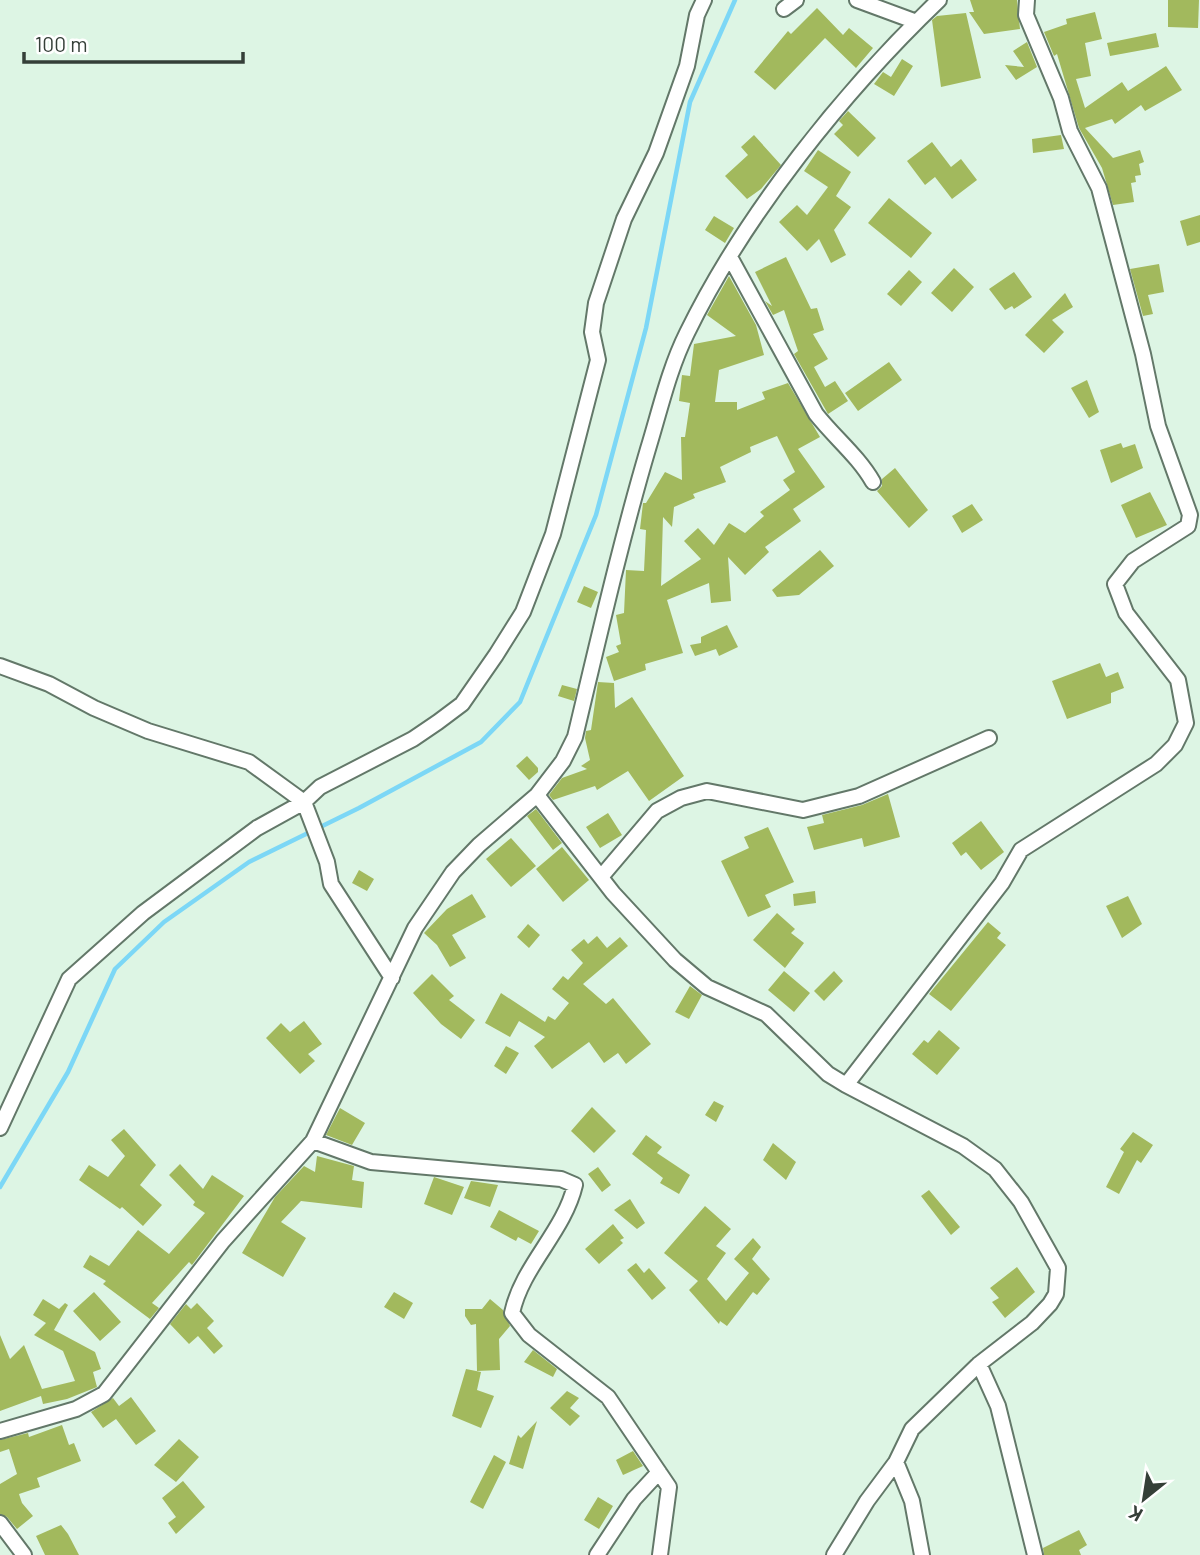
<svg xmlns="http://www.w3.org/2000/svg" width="1200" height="1555" viewBox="0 0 1200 1555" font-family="Barlow,sans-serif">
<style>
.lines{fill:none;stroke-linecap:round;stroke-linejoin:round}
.stream{stroke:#7cd7f6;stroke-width:4.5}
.building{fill:#a2b95d;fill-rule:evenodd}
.minor-casing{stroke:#637869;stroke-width:18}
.minor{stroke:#fff;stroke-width:14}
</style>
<rect width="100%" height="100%" fill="#ddf5e4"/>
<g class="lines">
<path class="stream" d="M 0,1187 L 68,1072 L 115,969 L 164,922 L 249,862 L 359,808 L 481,742 L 520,702 L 596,515 L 646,328 L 690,102 L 735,0"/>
</g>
<path class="building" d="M 970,0 L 1017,0 L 1020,29 L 984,34 L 969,12 L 974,12 Z
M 1168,0 L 1199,0 L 1198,28 L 1168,27 Z
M 817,8 L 843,35 L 849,28 L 873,48 L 856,68 L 825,38 L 775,90 L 754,72 L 788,31 L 791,34 Z
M 1095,12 L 1102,39 L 1085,43 L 1091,76 L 1076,79 L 1085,108 L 1122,82 L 1128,91 L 1166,66 L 1182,90 L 1145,111 L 1141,105 L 1115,124 L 1112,119 L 1085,128 L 1113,158 L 1140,150 L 1144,162 L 1139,164 L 1141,175 L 1135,176 L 1136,182 L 1131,183 L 1134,202 L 1113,205 L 1102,168 L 1079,128 L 1057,54 L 1054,56 L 1044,32 L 1067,24 L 1066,19 Z
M 966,13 L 981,78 L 941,87 L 932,20 L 937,16 Z
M 1156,33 L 1159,47 L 1110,56 L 1107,43 Z
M 1027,42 L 1037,67 L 1016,80 L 1005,65 L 1024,67 L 1013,51 Z
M 902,59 L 913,66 L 894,96 L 874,84 L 883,72 L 891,77 Z
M 848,111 L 876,138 L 858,157 L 834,134 L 843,125 L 839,121 Z
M 754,135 L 781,165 L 761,189 L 747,199 L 725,176 L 748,155 L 741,147 Z
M 1061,135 L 1064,149 L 1033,153 L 1032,139 Z
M 932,142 L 951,167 L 961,159 L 977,180 L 952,199 L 935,177 L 925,185 L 907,161 Z
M 818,150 L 851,172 L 836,196 L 851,207 L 834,230 L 846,255 L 831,263 L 819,239 L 807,251 L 779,222 L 797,205 L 807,215 L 828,187 L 804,171 Z
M 889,198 L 932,233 L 911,258 L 868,223 Z
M 1200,215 L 1200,242 L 1187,246 L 1180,221 Z
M 714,216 L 734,228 L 725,243 L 705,230 Z
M 786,257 L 811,309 L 817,308 L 824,330 L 813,334 L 828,359 L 814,367 L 825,387 L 835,381 L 848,401 L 828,414 L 794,354 L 798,351 L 784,310 L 773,315 L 765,301 L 772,306 L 755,272 Z
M 1159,264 L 1164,292 L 1148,295 L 1153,314 L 1143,316 L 1130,269 Z
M 954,268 L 974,287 L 952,312 L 931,293 Z
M 909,270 L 922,282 L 901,306 L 887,294 Z
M 1014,272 L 1032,297 L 1014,309 L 1012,306 L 1005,310 L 989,289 Z
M 729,276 L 756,325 L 764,355 L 719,370 L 715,402 L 737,402 L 737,410 L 765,399 L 762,392 L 788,383 L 820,437 L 798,449 L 825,487 L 793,509 L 801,521 L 765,547 L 769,552 L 745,575 L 728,557 L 731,601 L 711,603 L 709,583 L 667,600 L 683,653 L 645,664 L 646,670 L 614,681 L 606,657 L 619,652 L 616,646 L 621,644 L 616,615 L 624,613 L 626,570 L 644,571 L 646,530 L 640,529 L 643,503 L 646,503 L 665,472 L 682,480 L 681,437 L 685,437 L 690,403 L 679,401 L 682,375 L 690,376 L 694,344 L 736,336 L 707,315 ZM 777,436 L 795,472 L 783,480 L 790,490 L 760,512 L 764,516 L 745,533 L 729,523 L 714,545 L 698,528 L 684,541 L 701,559 L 661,586 L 663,517 L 672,527 L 674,507 L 695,498 L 693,494 L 726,482 L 720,467 L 751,452 L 750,447 Z
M 1065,293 L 1073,307 L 1052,320 L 1064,332 L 1044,353 L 1025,335 Z
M 889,362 L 902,380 L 858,411 L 845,393 Z
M 1087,380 L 1099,412 L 1089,418 L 1071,388 Z
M 1121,443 L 1123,448 L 1135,444 L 1143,468 L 1111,483 L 1100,450 Z
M 895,468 L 928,510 L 909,528 L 877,491 L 882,486 L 882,479 Z
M 1150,492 L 1167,525 L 1136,538 L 1121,505 Z
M 972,504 L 983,520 L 962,533 L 952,516 Z
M 820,550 L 834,566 L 799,595 L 777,597 L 772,590 Z
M 584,586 L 598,592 L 591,608 L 577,602 Z
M 727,625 L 738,647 L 719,656 L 716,649 L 695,656 L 690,645 L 701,643 L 701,637 Z
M 1100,663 L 1106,677 L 1118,672 L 1124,688 L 1111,693 L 1111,703 L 1067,719 L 1052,681 Z
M 598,682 L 614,683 L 615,708 L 632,697 L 684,776 L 649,801 L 628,771 L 597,790 L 595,786 L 553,800 L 549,795 L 562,778 L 587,769 L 581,766 L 590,760 L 585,738 L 586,731 L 591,730 Z
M 562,685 L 577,689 L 574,701 L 558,696 Z
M 527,756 L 538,768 L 538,772 L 529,780 L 516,766 Z
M 888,794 L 900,837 L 864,847 L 862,838 L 814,850 L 807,827 L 824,823 L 822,815 L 862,805 Z
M 536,809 L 562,843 L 553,850 L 527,816 Z
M 608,813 L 622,835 L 600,848 L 586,827 Z
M 981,821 L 1004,852 L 981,870 L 966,852 L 961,856 L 952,843 Z
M 768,827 L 794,882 L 765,895 L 771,907 L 748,917 L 721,861 L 749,848 L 744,837 Z
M 511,838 L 536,866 L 511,887 L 486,859 Z
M 562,847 L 589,880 L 563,902 L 536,869 Z
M 359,870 L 374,879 L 367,891 L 352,883 Z
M 815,891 L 816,903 L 794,906 L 793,894 Z
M 472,894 L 486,917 L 452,935 L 466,958 L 450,967 L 437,945 L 424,933 L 447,909 Z
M 1128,896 L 1142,924 L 1122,938 L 1106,906 Z
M 777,913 L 795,929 L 791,933 L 804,943 L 785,968 L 753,940 Z
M 988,922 L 1001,933 L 997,938 L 1006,945 L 951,1011 L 929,994 Z
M 528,924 L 540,935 L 529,948 L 517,937 Z
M 597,936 L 607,948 L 620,937 L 628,946 L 583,984 L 606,1004 L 613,998 L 651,1044 L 626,1064 L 618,1053 L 604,1063 L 589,1042 L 552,1069 L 534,1046 L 545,1037 L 519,1021 L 510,1037 L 485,1023 L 501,993 L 545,1022 L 548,1016 L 555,1020 L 569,1003 L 552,989 L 563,976 L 568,980 L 583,963 L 571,950 L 584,939 L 588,944 Z
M 784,971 L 810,993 L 794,1012 L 768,990 Z
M 834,971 L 843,981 L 824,1001 L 814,991 Z
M 432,974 L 454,996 L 449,1000 L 475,1020 L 461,1039 L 441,1024 L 413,993 Z
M 690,986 L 702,995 L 689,1019 L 675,1012 Z
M 304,1021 L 322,1044 L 308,1054 L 315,1061 L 300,1074 L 266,1038 L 281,1023 L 290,1032 Z
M 939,1030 L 960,1048 L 937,1075 L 912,1054 L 924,1040 L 928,1043 Z
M 506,1046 L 519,1053 L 506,1074 L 494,1066 Z
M 714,1101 L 724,1106 L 716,1122 L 705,1115 Z
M 592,1107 L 616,1131 L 594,1153 L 571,1131 Z
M 340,1108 L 365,1123 L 352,1145 L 326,1135 Z
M 124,1129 L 156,1165 L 140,1185 L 162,1205 L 143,1226 L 122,1207 L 120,1209 L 79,1180 L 89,1165 L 108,1177 L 125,1156 L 111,1140 Z
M 1133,1132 L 1153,1145 L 1141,1163 L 1137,1160 L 1119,1194 L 1106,1187 L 1124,1152 L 1120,1149 Z
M 646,1135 L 662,1147 L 657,1153 L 690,1175 L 679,1194 L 660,1183 L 663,1178 L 632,1154 Z
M 773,1143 L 796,1162 L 786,1180 L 763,1160 Z
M 317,1156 L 354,1166 L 352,1180 L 364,1182 L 362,1208 L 301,1201 L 281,1222 L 306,1238 L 283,1277 L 242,1253 L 275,1197 L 304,1166 L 315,1172 Z
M 180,1164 L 203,1189 L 212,1175 L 244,1196 L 192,1265 L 189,1262 L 152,1303 L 159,1308 L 150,1319 L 103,1284 L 106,1281 L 83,1267 L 90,1255 L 109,1266 L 138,1230 L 169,1254 L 205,1213 L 193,1205 L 195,1202 L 169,1175 Z
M 598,1167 L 611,1185 L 602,1192 L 588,1174 Z
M 434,1177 L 464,1187 L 452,1215 L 424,1204 Z
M 471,1181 L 498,1185 L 490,1207 L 464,1198 Z
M 929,1190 L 960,1227 L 951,1235 L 921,1196 Z
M 630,1199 L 645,1223 L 637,1229 L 614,1210 Z
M 705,1206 L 731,1229 L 716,1246 L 726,1253 L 707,1279 L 726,1301 L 749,1273 L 734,1259 L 753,1238 L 761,1247 L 752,1259 L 770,1279 L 757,1295 L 753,1292 L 727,1326 L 720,1321 L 719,1324 L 689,1290 L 698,1281 L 664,1253 Z
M 499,1210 L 539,1231 L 531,1244 L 518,1237 L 516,1241 L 490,1227 Z
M 613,1224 L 624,1238 L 620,1240 L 623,1243 L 599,1264 L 585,1249 Z
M 636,1263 L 644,1273 L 649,1268 L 666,1288 L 652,1300 L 627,1270 Z
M 1017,1267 L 1035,1292 L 1005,1318 L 992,1302 L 999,1298 L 990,1288 Z
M 94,1292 L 121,1322 L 100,1341 L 73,1311 Z
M 394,1292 L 413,1303 L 404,1319 L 384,1307 Z
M 43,1299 L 59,1309 L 65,1303 L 68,1305 L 54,1330 L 95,1352 L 101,1369 L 93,1372 L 97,1387 L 67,1399 L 43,1404 L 41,1396 L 0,1411 L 0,1335 L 10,1359 L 24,1345 L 42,1389 L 75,1381 L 63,1351 L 34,1335 L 46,1323 L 33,1315 Z
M 490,1299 L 503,1310 L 510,1326 L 499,1339 L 500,1370 L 477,1371 L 476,1324 L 471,1325 L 465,1316 L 465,1309 L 482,1309 Z
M 197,1303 L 214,1321 L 207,1328 L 223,1346 L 214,1354 L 198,1336 L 189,1344 L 170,1324 L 186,1304 L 191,1309 Z
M 533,1350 L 557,1369 L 553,1377 L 524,1362 Z
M 466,1369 L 481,1372 L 477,1390 L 494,1396 L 481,1428 L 452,1416 Z
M 567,1391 L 579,1398 L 570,1408 L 580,1416 L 570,1426 L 550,1408 Z
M 131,1397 L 156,1431 L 136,1445 L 116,1419 L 103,1428 L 91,1412 L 113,1398 L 119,1406 Z
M 537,1421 L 523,1469 L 509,1464 L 518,1435 L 521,1438 Z
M 62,1425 L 69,1445 L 74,1443 L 81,1461 L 37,1478 L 40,1487 L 19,1494 L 22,1503 L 33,1516 L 17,1529 L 7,1517 L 0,1514 L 0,1484 L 17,1474 L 9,1449 L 0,1452 L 0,1440 L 28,1433 L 29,1437 Z
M 179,1439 L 199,1457 L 176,1482 L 154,1465 Z
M 633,1451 L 643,1466 L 623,1475 L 616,1460 Z
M 494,1455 L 506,1462 L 483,1509 L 470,1502 Z
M 183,1481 L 205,1507 L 176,1534 L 168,1523 L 176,1517 L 162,1498 Z
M 598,1497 L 613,1506 L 599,1529 L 584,1520 Z
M 61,1525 L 68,1534 L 79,1555 L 45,1555 L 36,1536 Z
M 1079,1530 L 1087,1545 L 1079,1550 L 1081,1555 L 1044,1555 L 1043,1548 Z"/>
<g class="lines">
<defs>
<path id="minor" d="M 857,0 L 914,21
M 784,9 L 796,0
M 730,257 L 816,414 C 835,438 858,456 873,482
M 0,666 L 49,684 L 94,708 L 148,731 L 249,762 L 304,802 L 327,862 L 331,884 L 392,978
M 537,795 L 613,893 L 675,960 L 707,987 L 766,1014 L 828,1074 L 846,1085 L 963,1146 L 995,1169 L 1021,1202 L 1058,1268 L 1056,1294 L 1050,1304 L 1032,1323 L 979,1364 L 912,1429 L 896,1462 L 867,1501 L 834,1555
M 601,877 L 657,811 L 681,798 L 707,791 L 803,810 L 859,796 L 989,738
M 846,1085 L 1002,883 L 1021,850 L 1156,764 L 1175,745 L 1186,723 L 1178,680 L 1126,613 L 1115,584 L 1133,561 L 1188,526 L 1190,515 L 1158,426 L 1143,354 L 1099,188 L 1070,131 L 1061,98 L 1026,15 L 1027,0
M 0,1128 L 69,979 L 143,913 L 257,828 L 304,802 L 320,787 L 413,739 L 438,722 L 462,704 L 496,655 L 523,612 L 553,534 L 598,360 L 592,332 L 596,303 L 624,219 L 656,153 L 687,66 L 697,15 L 704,0
M 313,1141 L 371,1162 L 561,1179 L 575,1185 C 564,1232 522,1266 512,1313 L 529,1335 L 608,1397 L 669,1487 L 660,1555
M 979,1364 L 998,1406 L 1035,1555
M 0,1431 L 76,1409 L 104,1394 L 223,1241 L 313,1141 L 415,928 L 453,872 L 479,845 L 537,795 L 563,761 L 575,737 C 598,641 620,544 648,449 C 660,410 669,369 687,333 C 745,214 844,91 939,0
M 896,1462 L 912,1501 L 922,1555
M 0,1523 L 24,1555
M 597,1555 L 634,1499 L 659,1472"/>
</defs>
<use href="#minor" class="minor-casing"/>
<use href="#minor" class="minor"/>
</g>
<g transform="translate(1144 1499) rotate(210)" stroke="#ffffff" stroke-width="5" paint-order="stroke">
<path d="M0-5L12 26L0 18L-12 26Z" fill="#353f38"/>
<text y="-10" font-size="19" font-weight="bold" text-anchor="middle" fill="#353f38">K</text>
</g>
<path d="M24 52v10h219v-10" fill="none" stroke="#353f38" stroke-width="3.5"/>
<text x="35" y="52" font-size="21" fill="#353f38" stroke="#ffffff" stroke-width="5" paint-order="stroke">100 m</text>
</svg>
